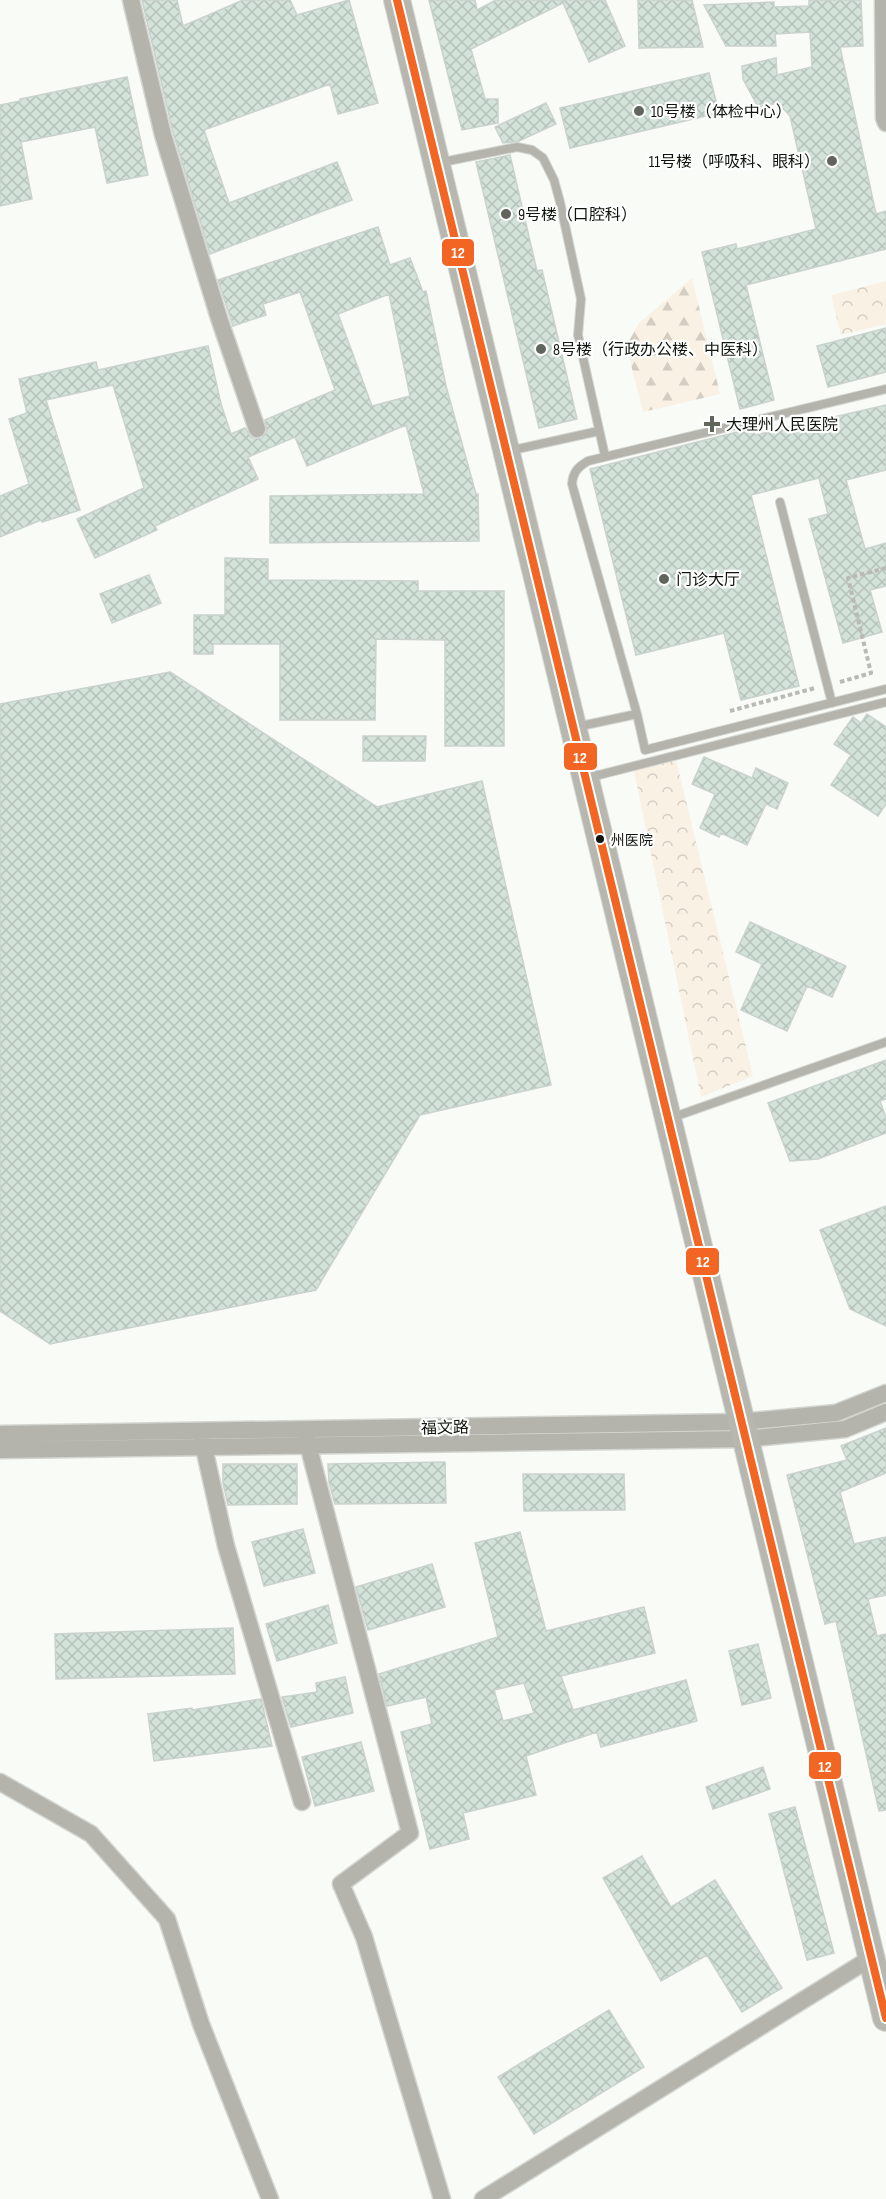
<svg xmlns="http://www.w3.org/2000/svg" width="886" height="2199" viewBox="0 0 886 2199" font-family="'Sofia Sans Condensed','Noto Sans SC',sans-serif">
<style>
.forest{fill:url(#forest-firs)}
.park{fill:url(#park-crowns)}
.building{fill:url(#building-cross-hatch);stroke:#cad2cd;stroke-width:1.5;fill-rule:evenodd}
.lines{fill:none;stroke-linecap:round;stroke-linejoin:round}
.service-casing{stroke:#d3d5d1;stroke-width:10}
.minor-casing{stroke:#d3d5d1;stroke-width:19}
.primary-casing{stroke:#d3d5d1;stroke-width:28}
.path{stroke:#b9bab5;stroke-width:4;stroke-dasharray:4.5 3;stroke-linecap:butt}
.service{stroke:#b4b4ac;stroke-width:8}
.minor{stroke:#b4b4ac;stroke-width:16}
.primary{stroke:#b7b7af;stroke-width:26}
.bus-1-casing{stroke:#fff;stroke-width:12}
.bus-1{stroke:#f26522;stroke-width:8}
.poi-dot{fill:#61665d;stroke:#fff;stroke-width:2}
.bus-dot{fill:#0f150b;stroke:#fff;stroke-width:2}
.labels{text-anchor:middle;stroke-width:4.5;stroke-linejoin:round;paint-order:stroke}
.bus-label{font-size:14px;fill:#0f150b;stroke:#fff;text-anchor:start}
.poi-label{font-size:16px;fill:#0f150b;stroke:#fff;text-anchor:start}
.street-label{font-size:16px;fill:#0f150b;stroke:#fff}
.line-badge{stroke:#fff;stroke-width:2}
.badge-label{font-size:16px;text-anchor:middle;font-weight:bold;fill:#fff}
</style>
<defs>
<pattern id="forest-firs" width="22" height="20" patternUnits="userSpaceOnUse" patternTransform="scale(1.5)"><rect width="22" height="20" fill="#f9f1e4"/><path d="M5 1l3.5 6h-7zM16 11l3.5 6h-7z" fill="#d4cec2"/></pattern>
<pattern id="park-crowns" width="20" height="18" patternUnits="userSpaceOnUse" patternTransform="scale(1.5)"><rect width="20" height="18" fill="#f9f1e4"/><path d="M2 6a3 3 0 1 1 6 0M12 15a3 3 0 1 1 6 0" fill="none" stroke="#d4cec2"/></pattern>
<pattern id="building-cross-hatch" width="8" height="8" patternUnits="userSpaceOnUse" patternTransform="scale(1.5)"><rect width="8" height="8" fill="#d4e3da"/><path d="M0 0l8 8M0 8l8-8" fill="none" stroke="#b5c2ba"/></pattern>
</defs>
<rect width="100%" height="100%" fill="#f8fbf6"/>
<path class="forest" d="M 692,278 L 720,394 L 643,412 L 626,345 L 639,323 Z"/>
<path class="park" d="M 886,281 L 886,324 L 841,335 L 831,295 Z
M 676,760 L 753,1076 L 701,1097 L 634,771 Z"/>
<path class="building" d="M 142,0 L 177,0 L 183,26 L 243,0 L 290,0 L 297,15 L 349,0 L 378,103 L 338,114 L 330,84 L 204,130 L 229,203 L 337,162 L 352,200 L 210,254 L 173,132 Z
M 429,0 L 475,0 L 477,10 L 496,0 L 605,0 L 625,46 L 589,62 L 563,3 L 471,49 L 485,99 L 498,99 L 498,123 L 462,130 Z
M 638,0 L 692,0 L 703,47 L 639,48 Z
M 809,0 L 861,0 L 863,46 L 840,47 L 876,214 L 886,211 L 886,249 L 746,285 L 774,400 L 740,409 L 702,252 L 736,244 L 737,249 L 816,229 L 790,116 L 778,103 L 758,107 L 743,79 L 742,66 L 776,58 L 777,75 L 812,67 L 810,32 L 775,34 L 776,46 L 726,46 L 704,5 L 774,2 L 774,7 L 809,6 Z
M 709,73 L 719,113 L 570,148 L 560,108 Z
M 127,77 L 148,175 L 107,183 L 95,127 L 21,142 L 32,199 L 0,206 L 0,105 L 20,101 L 20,99 Z
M 546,103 L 556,124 L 519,141 L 503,143 L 495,127 Z
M 510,155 L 537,271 L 542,270 L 577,419 L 539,428 L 476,162 Z
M 378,227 L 390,265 L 410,258 L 423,292 L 426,291 L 446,386 L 476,494 L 478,494 L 479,541 L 270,543 L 270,496 L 424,494 L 406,425 L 307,466 L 295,437 L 248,457 L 258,479 L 155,526 L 157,530 L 95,558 L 77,519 L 144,488 L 113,385 L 46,400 L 80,510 L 42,522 L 41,520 L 0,537 L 0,496 L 29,484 L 9,419 L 27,413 L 19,379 L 96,362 L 98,370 L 208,346 L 221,404 L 231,434 L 245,428 L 251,437 L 261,439 L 267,432 L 265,420 L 335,390 L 300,292 L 263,304 L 266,315 L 233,326 L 218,280 ZM 389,294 L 410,396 L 372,406 L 338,314 Z
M 886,328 L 886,372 L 828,387 L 817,346 Z
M 886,405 L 886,470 L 846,480 L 865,549 L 886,543 L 886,586 L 870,590 L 882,632 L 843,643 L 809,519 L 828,514 L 819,478 L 751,495 L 799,686 L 741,700 L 724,633 L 636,655 L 590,469 L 753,428 L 755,435 Z
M 225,558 L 268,559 L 268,580 L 418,581 L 418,591 L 504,591 L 504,746 L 445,746 L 445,640 L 376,639 L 375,720 L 280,720 L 280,644 L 213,644 L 213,654 L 194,654 L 194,615 L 225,615 Z
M 149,575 L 161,603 L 112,623 L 100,594 Z
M 170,672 L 377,807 L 482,781 L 551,1085 L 420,1115 L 316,1290 L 50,1344 L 0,1311 L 0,704 Z
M 867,714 L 886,727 L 886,804 L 878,816 L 831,785 L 851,755 L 834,744 L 853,717 L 861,723 Z
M 363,736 L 426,736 L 425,761 L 363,761 Z
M 704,757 L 752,778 L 756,768 L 788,783 L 777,809 L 766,804 L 747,845 L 721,833 L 719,837 L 700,828 L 715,794 L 692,784 Z
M 750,922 L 846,966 L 832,997 L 807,986 L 787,1031 L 741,1010 L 762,964 L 736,952 Z
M 886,1060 L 886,1099 L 880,1101 L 886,1118 L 886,1133 L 818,1159 L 790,1161 L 768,1103 Z
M 886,1206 L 886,1326 L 850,1309 L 820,1230 Z
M 886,1428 L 886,1473 L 840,1492 L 854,1544 L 886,1537 L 886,1595 L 868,1599 L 877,1636 L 886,1634 L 886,1810 L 879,1811 L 836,1621 L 825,1624 L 787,1475 L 847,1460 L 841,1446 Z
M 445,1462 L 446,1503 L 335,1504 L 329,1482 L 328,1464 Z
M 223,1464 L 297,1464 L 297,1504 L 228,1505 L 223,1483 Z
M 523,1474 L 624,1474 L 625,1510 L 524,1511 Z
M 303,1529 L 315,1573 L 264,1586 L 252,1542 Z
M 520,1532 L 546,1631 L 644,1607 L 655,1653 L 561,1676 L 573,1710 L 686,1680 L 697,1721 L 601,1747 L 597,1732 L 526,1756 L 536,1795 L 463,1813 L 469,1839 L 430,1849 L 401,1732 L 432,1724 L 426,1697 L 387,1706 L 379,1674 L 498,1637 L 475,1543 ZM 524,1683 L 534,1713 L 503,1721 L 494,1690 Z
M 432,1564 L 445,1607 L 368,1630 L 356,1587 Z
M 328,1605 L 337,1643 L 277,1661 L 266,1624 Z
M 233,1628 L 235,1674 L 56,1679 L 55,1634 Z
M 758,1644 L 771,1698 L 742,1705 L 729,1651 Z
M 345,1677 L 353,1713 L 291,1727 L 282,1697 L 317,1692 L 316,1683 Z
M 261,1699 L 272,1746 L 154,1761 L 148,1714 L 192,1708 L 192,1710 Z
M 361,1742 L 374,1791 L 315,1806 L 302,1757 Z
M 763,1767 L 770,1789 L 713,1809 L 706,1787 Z
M 795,1807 L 834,1953 L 807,1960 L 769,1814 Z
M 642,1856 L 671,1907 L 715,1880 L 782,1988 L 742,2012 L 707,1955 L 661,1981 L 603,1878 Z
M 609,2010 L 644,2067 L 534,2134 L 498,2077 Z"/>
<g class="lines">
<defs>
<path id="service" d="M 438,163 L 517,147 L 532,150 L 543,158 L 554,180 L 560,202 L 581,299 L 578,335 L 605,456
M 886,389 L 588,461 C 578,467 573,472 572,484 L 637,714 L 645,750 L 886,689
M 508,451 L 599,431
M 780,502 L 832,703
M 576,727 L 637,714
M 587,778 L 886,702
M 671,1118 L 886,1042"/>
<path id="minor" d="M 131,0 L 163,135 L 219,318 L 257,429
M 883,0 L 884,118 L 886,123
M 0,1434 L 741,1422 L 836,1413 L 886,1393
M 306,1437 L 410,1833 L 341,1884 L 364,1937 L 442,2199
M 202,1439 L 226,1546 L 302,1802
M 0,1450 L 745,1439 L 845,1429 L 886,1412
M 0,1782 L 91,1834 L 167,1919 L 201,2024 L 270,2199
M 483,2199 L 871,1958"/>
<path id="primary" d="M 397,0 L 886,2018"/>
</defs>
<use href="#service" class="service-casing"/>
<use href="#minor" class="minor-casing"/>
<use href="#primary" class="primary-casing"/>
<path class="path" d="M 840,682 L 871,673 L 848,578 L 886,568
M 730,711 L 815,688"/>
<use href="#service" class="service"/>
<use href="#minor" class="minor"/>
<use href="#primary" class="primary"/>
<defs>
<path id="bus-1" d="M 397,0 L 886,2018"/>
</defs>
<use href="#bus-1" class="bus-1-casing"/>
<use href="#bus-1" class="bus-1"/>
</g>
<g class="poi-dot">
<circle cx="639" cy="111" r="6"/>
<circle cx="832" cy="161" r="6"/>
<circle cx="506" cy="214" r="6"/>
<circle cx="541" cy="349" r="6"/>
<path d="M709 415h6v6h6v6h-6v6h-6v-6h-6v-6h6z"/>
<circle cx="664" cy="579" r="6"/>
</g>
<circle class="bus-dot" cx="600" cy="839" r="5"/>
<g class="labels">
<g class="bus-label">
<text x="611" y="845">州医院</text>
</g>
<g class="poi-label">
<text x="651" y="117">10号楼（体检中心）</text>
<text x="820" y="167" text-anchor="end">11号楼（呼吸科、眼科）</text>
<text x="518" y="220">9号楼（口腔科）</text>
<text x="553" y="355">8号楼（行政办公楼、中医科）</text>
<text x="726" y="430">大理州人民医院</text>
<text x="676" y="585">门诊大厅</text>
</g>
<g class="street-label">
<text transform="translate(445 1427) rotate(-1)" y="6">福文路</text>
</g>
</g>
<g class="line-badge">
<rect x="441" y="238" width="34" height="29" rx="6" fill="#f26522"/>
<rect x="563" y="742" width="35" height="29" rx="6" fill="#f26522"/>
<rect x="685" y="1247" width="35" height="29" rx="6" fill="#f26522"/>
<rect x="808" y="1751" width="34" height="29" rx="6" fill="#f26522"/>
</g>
<g class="badge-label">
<text x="458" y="258">12</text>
<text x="580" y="763">12</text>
<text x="703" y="1267">12</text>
<text x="825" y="1772">12</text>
</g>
</svg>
